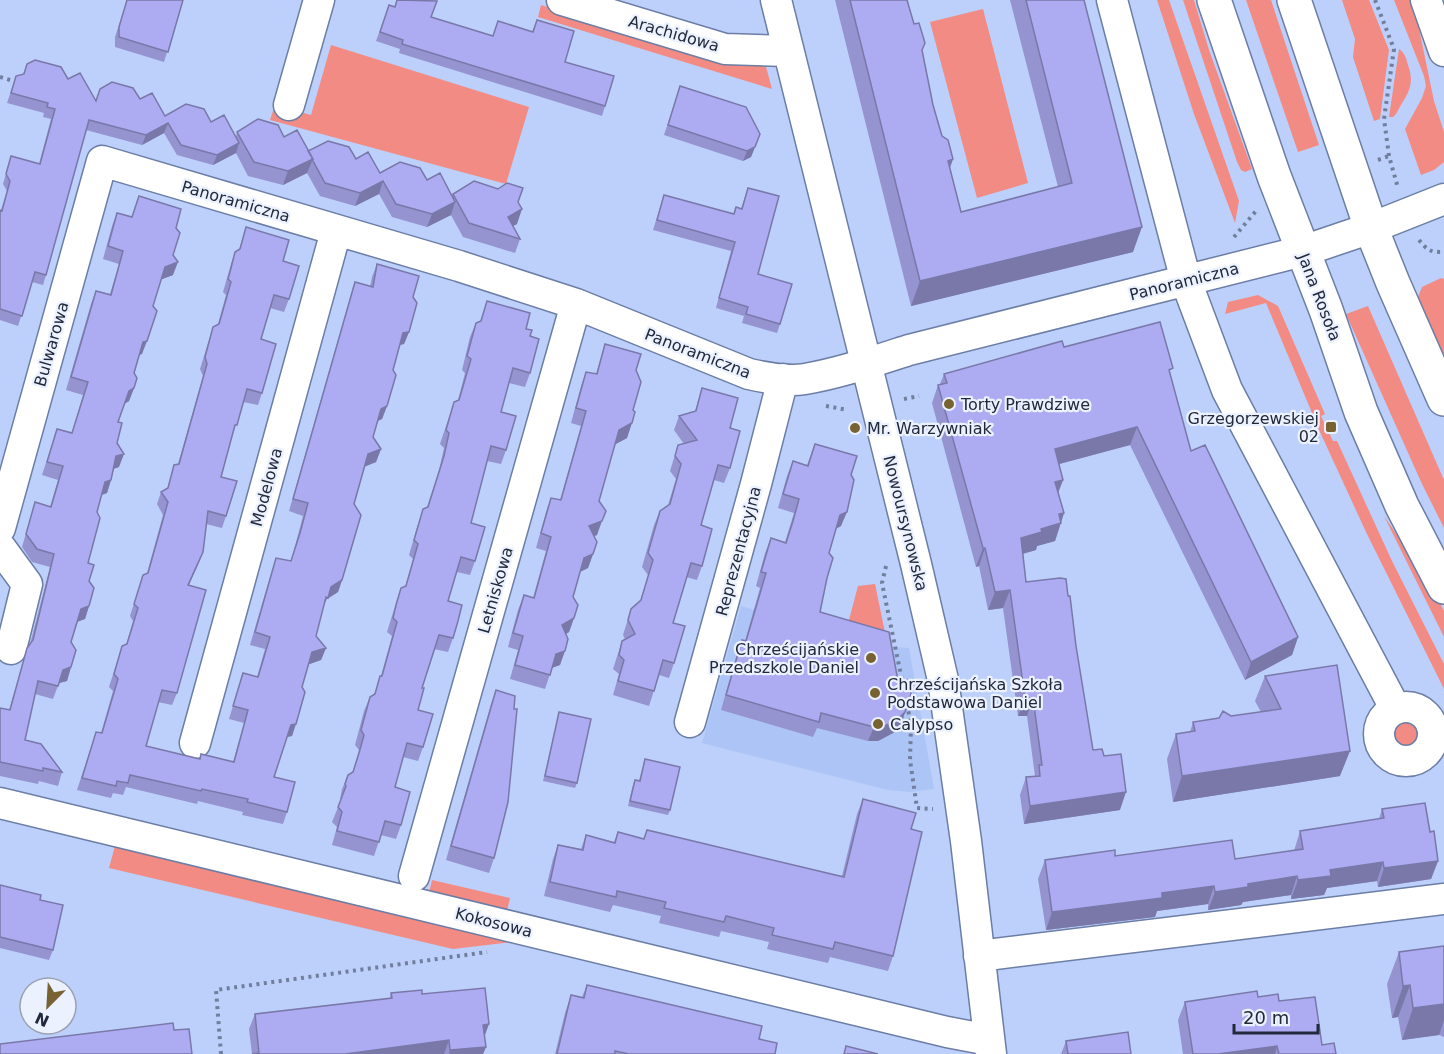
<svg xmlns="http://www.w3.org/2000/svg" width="1444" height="1054" viewBox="0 0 1444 1054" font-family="'DejaVu Sans',sans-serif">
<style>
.built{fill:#adc4f6}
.green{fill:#f28b83}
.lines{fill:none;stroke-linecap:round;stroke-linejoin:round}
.minor-casing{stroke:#6c7ea5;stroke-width:33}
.major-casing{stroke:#6c7ea5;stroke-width:36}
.path{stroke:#717f9d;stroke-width:4;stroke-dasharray:3 4.5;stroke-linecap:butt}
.minor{stroke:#fff;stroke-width:30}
.major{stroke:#fff;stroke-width:33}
.wall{fill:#9593d0}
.shaded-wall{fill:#7978a9}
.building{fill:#adabf2;stroke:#7978a9;stroke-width:1.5}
.poi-dot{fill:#786231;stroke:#ebf1ff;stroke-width:2}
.labels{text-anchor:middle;stroke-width:4.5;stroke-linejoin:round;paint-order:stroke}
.street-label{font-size:16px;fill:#22293a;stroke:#ebf1ff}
.poi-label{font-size:16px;fill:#22293a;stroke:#ebf1ff;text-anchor:start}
</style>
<rect width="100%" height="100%" fill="#bcd0fb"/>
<path class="built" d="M 741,606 L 883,646 L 909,648 L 934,789 L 910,792 L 888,790 L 702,743 Z"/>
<path class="green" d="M 1157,0 L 1169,0 L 1239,201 L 1235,223 L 1194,114 Z
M 1183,0 L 1194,0 L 1209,50 L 1252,169 L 1245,172 L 1241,170 L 1237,162 Z
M 1246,0 L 1271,0 L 1319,145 L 1298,152 Z
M 1342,0 L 1369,0 L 1389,50 L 1380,119 L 1374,121 L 1353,57 L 1355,39 Z
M 1394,0 L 1413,0 L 1434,101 L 1444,132 L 1444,162 L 1434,170 L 1421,175 L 1405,129 L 1422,98 L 1426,86 L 1424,76 Z
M 541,5 L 712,59 L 765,63 L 772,89 L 538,17 Z
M 983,9 L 1028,183 L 977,198 L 930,22 Z
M 331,45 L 529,107 L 506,184 L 270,120 L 275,105 L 311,115 Z
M 1399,49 C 1405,53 1406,58 1408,65 C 1416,87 1406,95 1396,114 L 1393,117 L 1389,117 Z
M 1441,278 L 1444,279 L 1444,356 L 1418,297 L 1422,287 Z
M 1258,295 L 1278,306 L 1325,414 L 1321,416 L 1333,441 L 1337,441 L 1392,561 L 1444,664 L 1444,689 L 1366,532 L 1320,432 L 1266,303 L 1225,314 L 1228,302 Z
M 1368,306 L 1444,480 L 1444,528 L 1422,484 L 1346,314 Z
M 1384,516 L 1426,577 L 1444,611 L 1444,637 Z
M 875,584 L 888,647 L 845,635 L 858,586 Z
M1390 734a16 16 0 1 1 32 0a16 16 0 1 1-32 0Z
M 115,846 L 520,941 L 453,949 L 109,868 Z
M 432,880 L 510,898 L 507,911 L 429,893 Z"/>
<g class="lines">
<defs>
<path id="minor" d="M 562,0 L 725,49 L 788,51
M 776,0 L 916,564 L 943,680 L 966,841 L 991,1054
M 1112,0 L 1186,281 L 1227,390 L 1395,708
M 1426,0 L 1444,51
M 289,105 L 319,0
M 0,528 L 102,161 L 459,266 L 576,304 L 749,374 C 767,378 787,382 805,379 C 840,373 875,361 909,350 L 1303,251 L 1371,228 L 1444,199
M 0,547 L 27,584 L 11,649
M1379 734a27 27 0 1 1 54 0a27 27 0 1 1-54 0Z
M 690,722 L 756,484 L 783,379
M 195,743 L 336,231
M 0,803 L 947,1032 L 989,1040
M 414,876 L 576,304
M 979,956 L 1444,899"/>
<path id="major" d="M 1214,0 L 1274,176 L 1326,310 L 1361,412 L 1402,506 L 1444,587
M 1294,0 L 1371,228 L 1393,283 L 1444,399"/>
</defs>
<use href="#minor" class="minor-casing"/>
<use href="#major" class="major-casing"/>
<path class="path" d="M 1375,0 L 1394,49 L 1384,119 L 1389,156 L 1398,188
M 0,77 L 17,82
M 1378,160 L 1389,156
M 1234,237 L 1256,211
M 1419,240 C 1428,251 1430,252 1444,252
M 904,399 L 919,396
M 826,406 L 848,410
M 886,566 L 882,583 L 903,685
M 907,704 L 911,725 L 910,760 L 917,808 L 933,809
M 221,1054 L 216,990 L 487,952"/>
<use href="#minor" class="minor"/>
<use href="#major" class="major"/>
</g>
<path class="wall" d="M 127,0 L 183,0 L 164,62 L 115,47 L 115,37 Z
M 835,0 L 907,0 L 922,51 L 933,105 L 942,136 L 953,159 L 950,168 L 961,212 L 1058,187 L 1010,0 L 1084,0 L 1133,252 L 911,306 Z
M 389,5 L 431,17 L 493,36 L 498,21 L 532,32 L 537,20 L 565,62 L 605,106 L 602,116 L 399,53 L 400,49 L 376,41 Z
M 27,64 L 68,79 L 96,101 L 100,89 L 140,99 L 165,116 L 211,122 L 236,136 L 237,132 L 284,137 L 308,151 L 356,159 L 380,173 L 427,180 L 452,195 L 453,194 L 518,202 L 517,224 L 513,226 L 520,239 L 515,253 L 463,237 L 451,215 L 427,227 L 392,217 L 379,194 L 355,206 L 320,196 L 307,173 L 283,185 L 248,176 L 236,153 L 213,165 L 177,155 L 164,133 L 142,145 L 86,130 L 46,275 L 43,285 L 32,282 L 18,326 L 0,320 L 0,210 L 1,210 L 7,191 L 3,184 L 11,156 L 39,164 L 51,119 L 43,117 L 44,113 L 7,103 L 16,76 L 23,74 Z
M 677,96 L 760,134 L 751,157 L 743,161 L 664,135 Z
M 748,188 L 758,274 L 780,324 L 777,333 L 742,323 L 744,316 L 716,308 L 731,251 L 653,230 L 664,195 L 733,214 L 736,207 L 741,209 Z
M 139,196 L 176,228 L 173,255 L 173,275 L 161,279 L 153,306 L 142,354 L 139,355 L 134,373 L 134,388 L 129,401 L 124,404 L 118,422 L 117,443 L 119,467 L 114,469 L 111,480 L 107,493 L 102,495 L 97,512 L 88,563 L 89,606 L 85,619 L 78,621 L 71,642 L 71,667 L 67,681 L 59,683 L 53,699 L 35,694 L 25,740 L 62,772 L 58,786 L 39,781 L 38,784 L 0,776 L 0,708 L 9,710 L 23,662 L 27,648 L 30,644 L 50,567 L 32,562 L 22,547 L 35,502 L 50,507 L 58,480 L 42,475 L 57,429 L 72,433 L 83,395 L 66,390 L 91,304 L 96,291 L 110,294 L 119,264 L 103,259 L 112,226 L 117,213 L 132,217 Z
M 246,227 L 283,261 L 289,299 L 284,312 L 270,308 L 261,339 L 262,393 L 258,405 L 243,402 L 232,437 L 221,477 L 226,516 L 222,528 L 206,524 L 203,552 L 189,585 L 177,693 L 172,705 L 158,702 L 146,746 L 199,759 L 201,754 L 233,762 L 244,723 L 229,719 L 243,673 L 257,677 L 265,649 L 250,645 L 272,570 L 276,558 L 291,561 L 303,516 L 289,511 L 351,295 L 355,282 L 370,287 L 372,277 L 377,264 L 413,297 L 409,332 L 404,344 L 400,345 L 393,370 L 387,406 L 382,419 L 378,421 L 373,437 L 381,449 L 376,462 L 365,466 L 354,504 L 342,580 L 338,592 L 327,599 L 322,610 L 316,636 L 326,648 L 321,660 L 309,664 L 302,687 L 292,736 L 287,737 L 274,777 L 287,812 L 283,824 L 242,815 L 243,812 L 198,801 L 197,804 L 126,787 L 123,795 L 113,793 L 111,798 L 77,790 L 96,732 L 101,733 L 113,691 L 109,687 L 122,646 L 126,645 L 133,621 L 130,616 L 143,575 L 147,573 L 163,515 L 157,504 L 161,492 L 167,489 L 174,465 L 178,464 L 203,376 L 200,369 L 213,327 L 218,324 L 226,295 L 223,292 L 231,264 L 235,252 L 239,250 Z
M 487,301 L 526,329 L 530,336 L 530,373 L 525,387 L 509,383 L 501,412 L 506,450 L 501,464 L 487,461 L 471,523 L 475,561 L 470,575 L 457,572 L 448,601 L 453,638 L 448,652 L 434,649 L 422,688 L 418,710 L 423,747 L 418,761 L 403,757 L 395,787 L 401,825 L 396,839 L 381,835 L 374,856 L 332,845 L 337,827 L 332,822 L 341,800 L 340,799 L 342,789 L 348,775 L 352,773 L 354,768 L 359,750 L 355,745 L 364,711 L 370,697 L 374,695 L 381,676 L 392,636 L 387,632 L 391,619 L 401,588 L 405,587 L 413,559 L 409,555 L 418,524 L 423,509 L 427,507 L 439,470 L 444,448 L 440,444 L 454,402 L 458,400 L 465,373 L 462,370 L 470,337 L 476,323 L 480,322 Z
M 605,344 L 636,370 L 633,410 L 627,438 L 615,444 L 599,501 L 597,535 L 594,536 L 593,554 L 588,568 L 579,572 L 573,597 L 574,618 L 569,632 L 566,634 L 560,665 L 552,668 L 545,689 L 510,679 L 518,650 L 508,647 L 518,610 L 524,595 L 533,598 L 546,551 L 536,548 L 546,512 L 551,498 L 560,500 L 581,426 L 571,423 L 581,386 L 586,372 L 596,374 Z
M 1064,347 L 1170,375 L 1191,451 L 1298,637 L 1292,655 L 1245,680 L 1130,445 L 1059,464 L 1063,480 L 1058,493 L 1064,513 L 1055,541 L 1037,546 L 1036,550 L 1023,554 L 1026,582 L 1076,646 L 1093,750 L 1104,756 L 1120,810 L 1024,824 L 1020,795 L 1026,777 L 1035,776 L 1027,716 L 1018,716 L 1003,608 L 988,610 L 979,566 L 976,567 L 932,403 L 938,385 L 940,384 L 944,374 Z
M 702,388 L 730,428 L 730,468 L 724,483 L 714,480 L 701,525 L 702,566 L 697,580 L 686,577 L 673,623 L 674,663 L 669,678 L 659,675 L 649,706 L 613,695 L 619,674 L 613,669 L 622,641 L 625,639 L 623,635 L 631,609 L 640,602 L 648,575 L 642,567 L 654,525 L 660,511 L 668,505 L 676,479 L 670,471 L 678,445 L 684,444 L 674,430 L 679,416 L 695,411 Z
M 815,444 L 851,475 L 841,526 L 836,529 L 829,553 L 827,578 L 820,612 L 904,717 L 900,726 L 893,733 L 878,741 L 868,741 L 817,728 L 813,737 L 721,710 L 737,654 L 742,640 L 745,641 L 760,588 L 756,586 L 765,553 L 771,538 L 785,542 L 794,513 L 778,508 L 787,476 L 793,461 L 807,465 Z
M 1265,676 L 1340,776 L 1173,802 L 1167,759 L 1176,734 L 1190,732 L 1193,722 L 1261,712 L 1255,701 Z
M 496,690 L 494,858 L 489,873 L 446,860 L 491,704 Z
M 559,712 L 577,783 L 575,788 L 543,781 Z
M 645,759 L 670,810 L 668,815 L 628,806 L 633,785 L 635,780 L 639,781 Z
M 863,799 L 911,829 L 893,956 L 888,971 L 830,957 L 828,963 L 767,949 L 769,942 L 721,931 L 719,937 L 659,923 L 661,916 L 613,905 L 610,912 L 544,896 L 553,859 L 558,845 L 581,849 L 586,835 L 614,842 L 618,832 L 643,839 L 842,876 L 857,814 Z
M 1382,809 L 1430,832 L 1438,861 L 1431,879 L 1378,887 L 1377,881 L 1327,888 L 1324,895 L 1291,899 L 1291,895 L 1243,902 L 1241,905 L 1208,910 L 1208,904 L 1157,911 L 1155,917 L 1046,930 L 1038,879 L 1045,860 L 1235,859 L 1294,851 L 1300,831 L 1379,819 Z
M 0,885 L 40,900 L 53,950 L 49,960 L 0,948 Z
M 1444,946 L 1444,1037 L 1439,1035 L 1402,1040 L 1398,1017 L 1392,1018 L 1387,984 L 1399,952 Z
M 587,985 L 759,1039 L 775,1054 L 555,1054 L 565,1013 L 571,995 L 582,997 Z
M 391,993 L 422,994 L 484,1037 L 486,1047 L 483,1054 L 252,1054 L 249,1029 L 255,1014 L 390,998 Z
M 1279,1001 L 1322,1045 L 1336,1054 L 1183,1054 L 1178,1020 L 1185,1002 Z
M 1066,1041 L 1131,1054 L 1061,1054 Z"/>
<path class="shaded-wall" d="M 168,123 L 164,133 L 142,145 L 146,135 Z
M 239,143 L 236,153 L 213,165 L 217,155 Z
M 755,147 L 751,157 L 743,161 L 747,151 Z
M 313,159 L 307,173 L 283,185 L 288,171 Z
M 953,159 L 944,183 L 948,161 Z
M 383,181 L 379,194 L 355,206 L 360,193 Z
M 455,202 L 451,215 L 427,227 L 432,214 Z
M 522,209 L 517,224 L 503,231 L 508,217 Z
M 1142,227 L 1133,252 L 911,306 L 920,281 Z
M 178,262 L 173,275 L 160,280 L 165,267 Z
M 409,332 L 404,344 L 399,345 L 403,333 Z
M 147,341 L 142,354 L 138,355 L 143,342 Z
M 134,388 L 129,401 L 124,404 L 129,391 Z
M 387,406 L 382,419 L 377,421 L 381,409 Z
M 632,423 L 627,438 L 614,445 L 619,430 Z
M 1137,427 L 1130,445 L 1048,467 L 1055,449 Z
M 381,449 L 376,462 L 364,467 L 368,454 Z
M 124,454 L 119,467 L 112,469 L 116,456 Z
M 111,480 L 107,493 L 101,495 L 105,482 Z
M 1063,480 L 1056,498 L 1055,482 Z
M 847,512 L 841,526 L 835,529 L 840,515 Z
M 1064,513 L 1055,541 L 1037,546 L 1036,550 L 1014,556 L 1021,538 L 1041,529 L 1059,514 Z
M 602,521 L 597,535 L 584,540 L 589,526 Z
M 983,548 L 985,548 L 979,566 L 976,567 Z
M 203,552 L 198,565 L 183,597 L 188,585 Z
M 593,554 L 588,568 L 578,573 L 584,558 Z
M 342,580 L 338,592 L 327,599 L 331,587 Z
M 1010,590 L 1003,608 L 988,610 L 995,592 Z
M 89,606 L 85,619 L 77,622 L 81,609 Z
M 574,618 L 569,632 L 557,639 L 562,625 Z
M 1298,637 L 1292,655 L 1245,680 L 1251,662 Z
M 326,648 L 321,660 L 307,665 L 312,652 Z
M 565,651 L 560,665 L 551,668 L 556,654 Z
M 71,667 L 67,681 L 59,683 L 63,670 Z
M 1025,698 L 1033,698 L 1027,716 L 1018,716 Z
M 909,702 L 900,726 L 893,733 L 878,741 L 868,741 L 874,727 Z
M 296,724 L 292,736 L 286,737 L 291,725 Z
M 1350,751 L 1340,776 L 1173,802 L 1182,776 Z
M 1126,792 L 1120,810 L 1024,824 L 1030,806 Z
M 1438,861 L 1431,879 L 1378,887 L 1384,868 Z
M 1383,862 L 1377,881 L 1327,888 L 1324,895 L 1291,899 L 1298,880 L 1330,870 Z
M 1297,876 L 1291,895 L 1243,902 L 1241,905 L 1208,910 L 1215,892 L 1248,884 Z
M 1214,886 L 1208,904 L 1157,911 L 1155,917 L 1046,930 L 1052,912 L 1162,893 Z
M 1410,985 L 1398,1017 L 1392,1018 L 1403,986 Z
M 1444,1004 L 1444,1020 L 1439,1035 L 1402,1040 L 1413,1008 Z
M 489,1024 L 484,1038 L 483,1025 Z
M 449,1040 L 444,1054 L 345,1054 Z
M 1277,1046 L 1275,1054 L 1218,1054 Z
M 486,1047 L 483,1054 L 449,1054 L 450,1050 Z"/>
<path class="building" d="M 127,0 L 183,0 L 168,52 L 119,37 L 119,27 Z
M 397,0 L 437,1 L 431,17 L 493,36 L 498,21 L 533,32 L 537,20 L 574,31 L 565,62 L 614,76 L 605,106 L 402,44 L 403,40 L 380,32 L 389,5 L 395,7 Z
M 850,0 L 907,0 L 914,24 L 919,23 L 925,43 L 922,50 L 933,105 L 942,136 L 948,140 L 953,159 L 948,161 L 961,212 L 1072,183 L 1026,0 L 1084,0 L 1142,227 L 920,281 Z
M 35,60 L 61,67 L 68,79 L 80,73 L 96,101 L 100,89 L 112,82 L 133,88 L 140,99 L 152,93 L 165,116 L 186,104 L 204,109 L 211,122 L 224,115 L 239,143 L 217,155 L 181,145 L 168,123 L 146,135 L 89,120 L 46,275 L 35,272 L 22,316 L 0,309 L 0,210 L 2,211 L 10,181 L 6,174 L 11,156 L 40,164 L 55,109 L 47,107 L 48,103 L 11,93 L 16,76 L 24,74 L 27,64 Z
M 680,86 L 746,107 L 760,134 L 755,147 L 747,151 L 668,125 Z
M 258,119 L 278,125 L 284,137 L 297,130 L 313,159 L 288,171 L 254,162 L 237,132 Z
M 328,141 L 349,147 L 356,159 L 368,152 L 380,173 L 400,162 L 420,168 L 427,180 L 440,173 L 455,202 L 432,214 L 396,204 L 383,181 L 360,193 L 325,183 L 312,159 L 313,159 L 308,151 Z
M 474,181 L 498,189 L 507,183 L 523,188 L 518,202 L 522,209 L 508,217 L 520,239 L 469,223 L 453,194 Z
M 748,188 L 779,196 L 758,274 L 792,284 L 780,324 L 746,314 L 748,307 L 719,298 L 735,242 L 657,220 L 664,195 L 734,214 L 736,207 L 742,209 Z
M 139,196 L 181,209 L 176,228 L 180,233 L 173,255 L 178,262 L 165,267 L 153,306 L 157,311 L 147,341 L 143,342 L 134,373 L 137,378 L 134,388 L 129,391 L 118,422 L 122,423 L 117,443 L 124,454 L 116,456 L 111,480 L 105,482 L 97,512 L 100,518 L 88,563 L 94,565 L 89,581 L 94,588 L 89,606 L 81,609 L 71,642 L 76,650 L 71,667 L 63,670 L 58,686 L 38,681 L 25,740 L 41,744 L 62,772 L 43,768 L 43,771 L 0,762 L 0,708 L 10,710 L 27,648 L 33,640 L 54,554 L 37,549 L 26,534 L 35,502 L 51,507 L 63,466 L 47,462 L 57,429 L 72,433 L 88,382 L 71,377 L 96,291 L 111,295 L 123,251 L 108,246 L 117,213 L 132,217 Z
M 246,227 L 289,240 L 283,261 L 299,266 L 289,299 L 274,295 L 261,339 L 276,344 L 262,393 L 247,389 L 237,425 L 235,425 L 221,477 L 237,481 L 226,516 L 208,511 L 203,552 L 188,585 L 206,590 L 177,693 L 162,690 L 146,746 L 200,759 L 201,754 L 234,762 L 248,710 L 233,706 L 243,673 L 258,677 L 270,637 L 255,632 L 276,558 L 291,561 L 300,533 L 308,503 L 293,499 L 355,282 L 373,287 L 377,264 L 419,276 L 413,297 L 417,303 L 409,332 L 403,333 L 393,370 L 396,375 L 387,406 L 381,409 L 373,437 L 381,449 L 368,454 L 354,504 L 361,515 L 342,580 L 331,587 L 328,598 L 326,597 L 316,636 L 326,648 L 312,652 L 302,687 L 305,692 L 296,724 L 291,725 L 274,777 L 295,782 L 287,812 L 247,802 L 248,799 L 202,789 L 201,791 L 130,775 L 128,783 L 117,781 L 116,786 L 82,778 L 96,732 L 102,733 L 118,679 L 114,674 L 122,646 L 127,644 L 138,608 L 134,604 L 143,575 L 148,573 L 168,502 L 161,492 L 168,488 L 174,465 L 179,464 L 207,364 L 205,357 L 213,327 L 219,324 L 231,282 L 228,279 L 230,272 L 235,252 L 240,249 Z
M 487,301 L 530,313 L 526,329 L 532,330 L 530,336 L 539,339 L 530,373 L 513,368 L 501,412 L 516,416 L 506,450 L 491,446 L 471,523 L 485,527 L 475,561 L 461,557 L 448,601 L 462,605 L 458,621 L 453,638 L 439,635 L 422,688 L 424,688 L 418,710 L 433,714 L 423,747 L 407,743 L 395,787 L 410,792 L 401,825 L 385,821 L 379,842 L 337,831 L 342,812 L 338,807 L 346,786 L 345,784 L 348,775 L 353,772 L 359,753 L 364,735 L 361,730 L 370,697 L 375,694 L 380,676 L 382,676 L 397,622 L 393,618 L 396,605 L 401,588 L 406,586 L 418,544 L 414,540 L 423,509 L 428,507 L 444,456 L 449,433 L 446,430 L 454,402 L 459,400 L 471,359 L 467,356 L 476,323 L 481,321 Z
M 1160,322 L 1173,368 L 1169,370 L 1191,451 L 1205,445 L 1298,637 L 1251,662 L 1137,427 L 1055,449 L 1063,480 L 1055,482 L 1064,513 L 1059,514 L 1061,523 L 1041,529 L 1042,532 L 1021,538 L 1026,582 L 1060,578 L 1066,579 L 1068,596 L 1070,596 L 1076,646 L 1093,750 L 1102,749 L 1104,756 L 1121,754 L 1126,792 L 1030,806 L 1026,777 L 1040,776 L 1039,765 L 1042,765 L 1033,698 L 1025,698 L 1010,590 L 995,592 L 985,548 L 983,548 L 938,385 L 947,383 L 944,374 L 1062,341 L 1064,347 Z
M 605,344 L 641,354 L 636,370 L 641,382 L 633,410 L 635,412 L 632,423 L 619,430 L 599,501 L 606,511 L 602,521 L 589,526 L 597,542 L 593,554 L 584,558 L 573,597 L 578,605 L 574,618 L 562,625 L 568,639 L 565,651 L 556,654 L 550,675 L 515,665 L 523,636 L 513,633 L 524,595 L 534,598 L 551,537 L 541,533 L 551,498 L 561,500 L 586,411 L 576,408 L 586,372 L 597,374 Z
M 702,388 L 738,398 L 730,428 L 740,431 L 730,468 L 718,465 L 701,525 L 712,529 L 702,566 L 691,563 L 673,623 L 685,626 L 674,663 L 663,660 L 654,691 L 618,681 L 624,660 L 619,655 L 622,641 L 635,634 L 628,620 L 631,609 L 641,600 L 653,560 L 648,553 L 660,511 L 670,504 L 681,464 L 675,456 L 678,445 L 697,440 L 679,416 L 696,411 Z
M 815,444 L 857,456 L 851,475 L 854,480 L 847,512 L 840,515 L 829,553 L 833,558 L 827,578 L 820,612 L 889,632 L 898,681 L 909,680 L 911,694 L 909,702 L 905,712 L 898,719 L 883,727 L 874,727 L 821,713 L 819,722 L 726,695 L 742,640 L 746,641 L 766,573 L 761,572 L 771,538 L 786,543 L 793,521 L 799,499 L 783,494 L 793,461 L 808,466 Z
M 1337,665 L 1350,751 L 1182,776 L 1176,734 L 1195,731 L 1193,722 L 1219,718 L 1223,711 L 1231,716 L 1281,709 L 1265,676 Z
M 496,690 L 515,696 L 514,709 L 517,709 L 508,802 L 494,858 L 451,846 Z
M 559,712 L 591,719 L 577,783 L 545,776 Z
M 645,759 L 680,767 L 670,810 L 630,801 L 635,780 L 640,781 Z
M 863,799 L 916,813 L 911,829 L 922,832 L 893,956 L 835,942 L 833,949 L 772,935 L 774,928 L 726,916 L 724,922 L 664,908 L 666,902 L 617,891 L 616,897 L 550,882 L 558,845 L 583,850 L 586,835 L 615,843 L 618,832 L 644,839 L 647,830 L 844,877 Z
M 1425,803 L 1430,832 L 1434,831 L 1438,861 L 1384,868 L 1383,862 L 1330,870 L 1331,876 L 1298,880 L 1297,876 L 1248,884 L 1248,887 L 1215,892 L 1214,886 L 1162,893 L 1162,898 L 1052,912 L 1045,860 L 1115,850 L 1115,856 L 1232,840 L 1235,859 L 1303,849 L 1300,831 L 1384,818 L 1382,809 Z
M 0,885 L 41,895 L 40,900 L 63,905 L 53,950 L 0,937 Z
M 1444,946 L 1444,1004 L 1413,1008 L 1410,985 L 1403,986 L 1399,952 Z
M 587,985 L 762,1026 L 759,1039 L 777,1043 L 775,1054 L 629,1054 L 615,1051 L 615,1054 L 557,1054 L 571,995 L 584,998 Z
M 485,988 L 489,1024 L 483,1025 L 486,1047 L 450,1050 L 449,1040 L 345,1054 L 252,1054 L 259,1053 L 255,1014 L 392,998 L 391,993 L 422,990 L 422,994 Z
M 1257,991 L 1258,997 L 1278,994 L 1279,1001 L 1315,997 L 1322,1045 L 1334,1043 L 1336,1054 L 1279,1054 L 1277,1046 L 1218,1054 L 1193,1054 L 1185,1002 Z
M 173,1023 L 174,1030 L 189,1029 L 192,1054 L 0,1054 L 0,1044 Z
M 1128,1032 L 1131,1054 L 1068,1054 L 1066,1041 Z
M 846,1046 L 878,1054 L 844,1054 Z"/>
<g class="poi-dot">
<circle cx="949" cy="404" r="6"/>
<rect x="1325" y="421" width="12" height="12" rx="3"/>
<circle cx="855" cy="428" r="6"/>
<circle cx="871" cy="658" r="6"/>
<circle cx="875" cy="693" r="6"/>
<circle cx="878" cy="724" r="6"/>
</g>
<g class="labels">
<g class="street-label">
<text transform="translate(674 33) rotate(16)" y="6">Arachidowa</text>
<text transform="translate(236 201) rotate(16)" y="6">Panoramiczna</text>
<text transform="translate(1184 281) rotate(-14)" y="6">Panoramiczna</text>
<text transform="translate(1320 297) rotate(69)" y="6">Jana Rosoła</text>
<text transform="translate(51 344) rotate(-74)" y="6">Bulwarowa</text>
<text transform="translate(698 353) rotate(21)" y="6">Panoramiczna</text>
<text transform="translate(266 487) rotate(-75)" y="6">Modelowa</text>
<text transform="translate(906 523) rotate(76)" y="6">Nowoursynowska</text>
<text transform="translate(738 551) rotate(-75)" y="6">Reprezentacyjna</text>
<text transform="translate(495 590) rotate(-74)" y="6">Letniskowa</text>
<text transform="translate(494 922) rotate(14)" y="6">Kokosowa</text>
</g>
<g class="poi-label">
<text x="961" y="410">Torty Prawdziwe</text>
<text x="1319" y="424" text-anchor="end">Grzegorzewskiej<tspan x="1319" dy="18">02</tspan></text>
<text x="867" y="434">Mr. Warzywniak</text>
<text x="859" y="655" text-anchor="end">Chrześcijańskie<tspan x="859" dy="18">Przedszkole Daniel</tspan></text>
<text x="887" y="690">Chrześcijańska Szkoła<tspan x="887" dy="18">Podstawowa Daniel</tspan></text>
<text x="890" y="730">Calypso</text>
</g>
</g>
<g transform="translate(48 1006) rotate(204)"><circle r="28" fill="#ebf1ff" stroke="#9ba1b0" stroke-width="1.5"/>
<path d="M0-4.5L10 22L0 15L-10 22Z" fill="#786231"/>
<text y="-9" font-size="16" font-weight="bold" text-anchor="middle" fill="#22293a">N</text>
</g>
<path d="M1234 1024v9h84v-9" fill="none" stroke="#22293a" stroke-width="3"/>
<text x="1243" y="1024" font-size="18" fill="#22293a" stroke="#ebf1ff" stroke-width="4.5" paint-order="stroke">20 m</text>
</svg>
